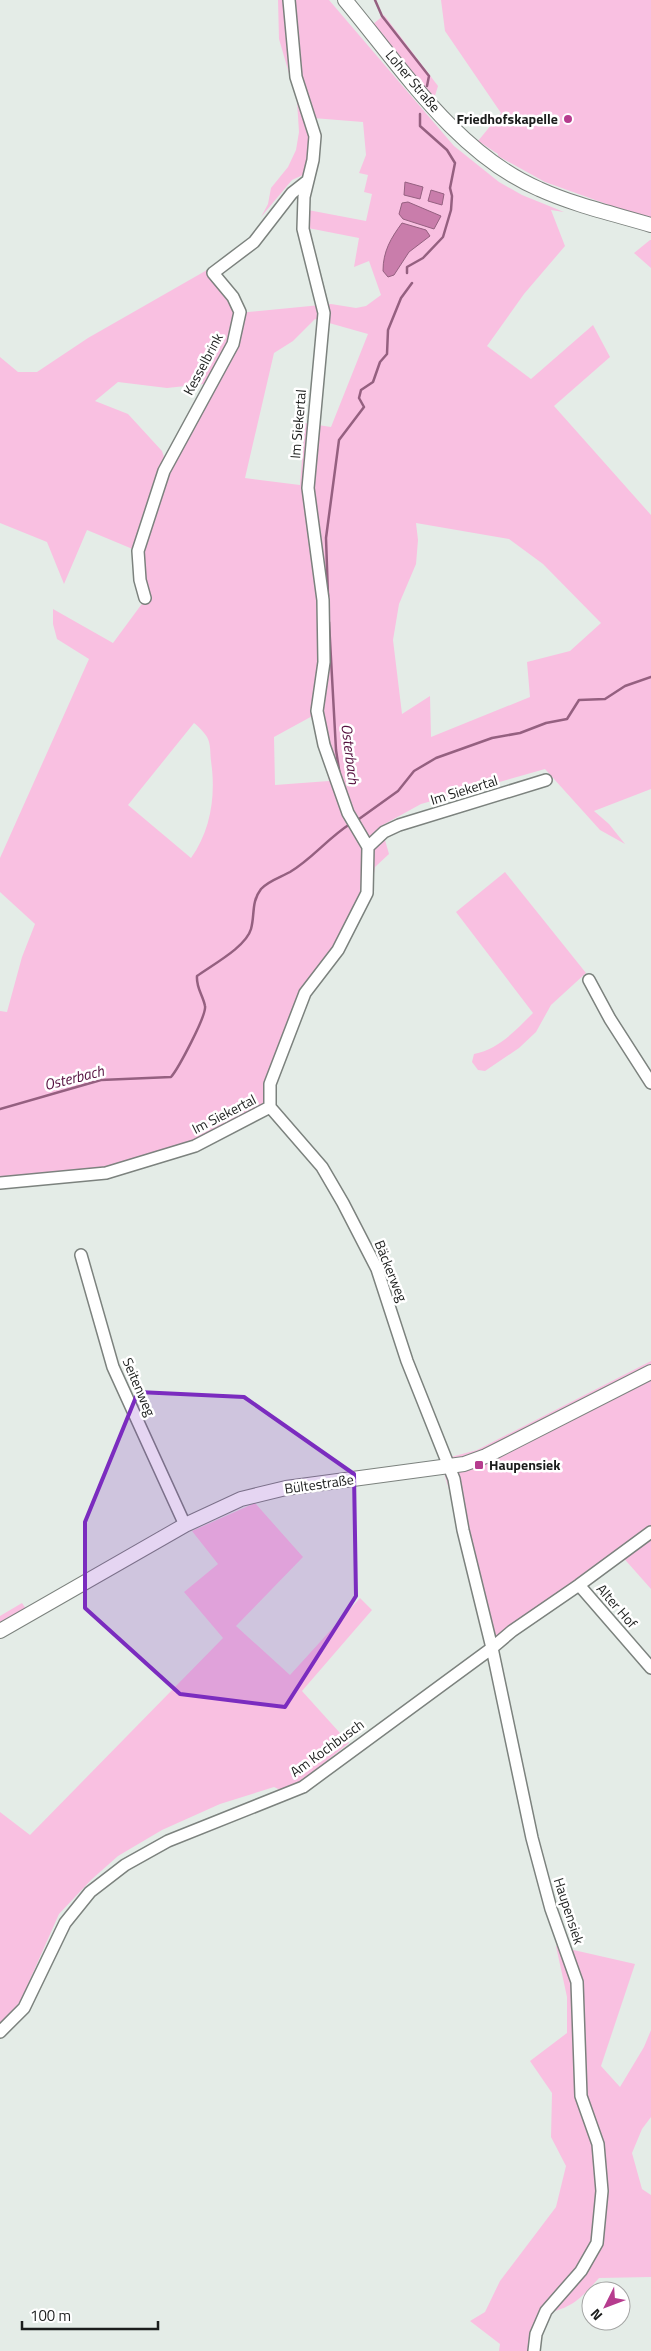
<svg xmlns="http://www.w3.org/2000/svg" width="651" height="2351" viewBox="0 0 651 2351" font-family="'Titillium Web',sans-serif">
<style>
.green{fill:#f9c0e1;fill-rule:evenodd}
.water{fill:#c97dab;stroke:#956080}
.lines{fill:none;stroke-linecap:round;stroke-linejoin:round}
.stream{stroke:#956080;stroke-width:2.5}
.minor-casing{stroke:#7c827e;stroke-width:14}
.tertiary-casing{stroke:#7c827e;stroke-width:16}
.minor{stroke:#fff;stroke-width:11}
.tertiary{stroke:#fff;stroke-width:14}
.marked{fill:#7b2cbf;fill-opacity:0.2;stroke:#7b2cbf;stroke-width:4;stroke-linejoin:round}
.poi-dot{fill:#b63c8e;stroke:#fff;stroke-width:2}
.labels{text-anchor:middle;stroke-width:5;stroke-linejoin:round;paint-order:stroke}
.street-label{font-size:14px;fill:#1b1d1c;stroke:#fff}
.poi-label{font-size:14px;font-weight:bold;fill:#1b1d1c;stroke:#fff;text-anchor:end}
.water-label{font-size:15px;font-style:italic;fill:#55103f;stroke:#fff}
</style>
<rect width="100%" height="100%" fill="#e4ece7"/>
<path class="green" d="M 278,0 L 329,0 L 454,146 L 499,182 L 522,195 L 564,212 L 551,210 L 565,246 L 524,294 L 487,346 L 531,379 L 593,325 L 610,357 L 554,406 L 651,515 L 651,789 L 594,811 L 609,824 L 625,844 L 600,830 L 545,769 L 421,804 L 381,826 L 389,854 L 375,867 L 370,900 L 343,946 L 304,995 L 270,1083 L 275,1103 L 197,1139 L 118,1164 L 66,1176 L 0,1178 L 0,1011 L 7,1012 L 22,957 L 35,924 L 0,892 L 0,858 L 89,659 L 57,639 L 53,624 L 53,609 L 113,643 L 144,601 L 135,550 L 87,530 L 64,584 L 47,542 L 0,523 L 0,357 L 18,372 L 37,372 L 88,338 L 207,270 L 231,298 L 238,313 L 331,304 L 356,308 L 366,306 L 381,295 L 369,261 L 354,267 L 359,238 L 308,228 L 308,210 L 366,221 L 372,194 L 364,192 L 368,175 L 359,173 L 366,155 L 363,122 L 313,118 L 309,156 L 303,175 L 292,180 L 261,217 L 268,204 L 271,188 L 288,167 L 296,150 L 299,132 L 297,101 L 279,39 ZM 315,319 L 368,334 L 331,427 L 305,423 L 300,485 L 245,478 L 274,353 L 293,341 ZM 118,382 L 167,388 L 204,384 L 165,460 L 162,451 L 128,414 L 95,401 ZM 416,523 L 509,539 L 543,564 L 601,623 L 570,651 L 527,662 L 530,697 L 431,737 L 430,696 L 402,714 L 393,640 L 399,604 L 416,564 L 418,540 ZM 316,714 L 329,781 L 275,785 L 274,737 ZM 194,723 C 198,726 204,732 207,737 C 211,744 210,753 211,761 C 216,795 211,830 191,858 L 128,805 Z
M 441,0 L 651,0 L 651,220 L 545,182 L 498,156 L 498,154 L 478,141 L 501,113 L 445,31 Z
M 384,15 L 438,86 L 434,99 L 372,25 Z
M 650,240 L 651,240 L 651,268 L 634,253 Z
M 505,872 L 586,973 L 551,1005 L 536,1032 L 519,1048 L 485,1071 L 478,1070 L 472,1062 L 474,1054 C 499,1049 516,1030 533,1013 L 456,912 Z
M 651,1361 L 651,1589 L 620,1554 L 496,1644 L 440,1460 L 477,1450 Z
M 255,1503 L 303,1557 L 236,1626 L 290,1675 L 360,1598 L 372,1610 L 302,1691 L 349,1743 L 287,1793 L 274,1787 L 220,1804 L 162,1830 L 118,1856 L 91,1880 L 59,1914 L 20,2002 L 0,2027 L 0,1812 L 30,1835 L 223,1638 L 184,1592 L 218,1564 L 192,1531 Z
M 22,1603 L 32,1618 L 0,1636 L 0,1616 Z
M 556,1946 L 635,1964 L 601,2066 L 620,2087 L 644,2047 L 651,2030 L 651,2117 L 642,2129 L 632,2153 L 642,2189 L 651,2195 L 651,2277 L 599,2278 C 584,2295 571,2310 547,2312 L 537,2351 L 499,2351 L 500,2344 L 470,2321 L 485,2312 L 500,2281 L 556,2207 L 566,2166 L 551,2137 L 552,2093 L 530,2061 L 567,2033 L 567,1997 Z"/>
<path class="water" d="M 405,182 L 423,187 L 420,199 L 404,195 Z
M 431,190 L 444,194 L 442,205 L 428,201 Z
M 408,202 L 441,216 L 434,229 L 403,219 L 399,214 L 402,203 Z
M 402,223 L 426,230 L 430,236 L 409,252 L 394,275 L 388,277 L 383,271 C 383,251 391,238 402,223 Z"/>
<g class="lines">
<path class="stream" d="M 375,0 L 382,16 L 429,76 L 427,86
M 407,273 L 407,267 L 423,258 L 443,237 L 451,210 L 452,196 L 450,188 L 455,163 L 447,150 L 420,126 L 420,114
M 328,596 L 326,538 L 339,440 L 364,407 L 359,398 L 361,390 L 373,382 L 380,362 L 387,354 L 388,330 L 401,298 L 412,283
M 329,622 L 336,750 L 340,776
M 359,819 L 398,791 L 414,771 L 436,758 L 492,738 L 520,733 L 546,723 L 567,719 L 579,700 L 605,699 L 625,686 L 651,677
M 0,1109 L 101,1080 L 171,1077 C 178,1069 207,1015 205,1006 C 203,995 196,988 197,976 C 212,965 246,947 251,929 C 255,915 251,902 261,889 C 268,881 281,877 290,872 C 312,859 328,838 350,824"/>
<defs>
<path id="minor" d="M 145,598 L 140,580 L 138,551 L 164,471 L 233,344 L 240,312 L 233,297 L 213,273 L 254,242 L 292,193 L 306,182
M 368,847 L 384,832 L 399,825 L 546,780
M 589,980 L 610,1019 L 651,1083
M 270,1107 L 322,1167 L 343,1203 L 377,1269 L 407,1361 L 454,1479 L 463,1530 L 492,1648 L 532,1838 L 551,1909 L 577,1982 L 581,2096 L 598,2144 L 602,2191 L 597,2243 L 581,2271 L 546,2311 L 536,2334 L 534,2351
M 270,1107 L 270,1084 L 305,993 L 338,950 L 367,893 L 368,847 L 348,813 L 324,745 L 317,711 L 324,662 L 323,600 L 308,488 L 324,313 L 303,229 L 304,197 L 313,160 L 315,136 L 296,77 L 289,0
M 0,1183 L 106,1173 L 195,1146 L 270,1107
M 81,1255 L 113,1367 L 185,1525
M 579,1585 L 651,1668
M 0,2032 L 24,2008 L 65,1923 L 90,1892 L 125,1865 L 168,1841 L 303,1787 L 492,1648 L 512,1631 L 579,1585 L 651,1532"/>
<path id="tertiary" d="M 345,0 C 401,67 457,154 539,189 C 574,205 614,214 651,225
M 0,1631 L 185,1525 L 241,1499 L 286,1488 L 464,1464 L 486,1456 L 651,1372"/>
</defs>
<use href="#minor" class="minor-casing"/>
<use href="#tertiary" class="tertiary-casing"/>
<use href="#minor" class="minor"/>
<use href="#tertiary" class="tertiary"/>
</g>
<path class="marked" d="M 138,1392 L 244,1397 L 354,1474 L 356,1596 L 285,1707 L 180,1694 L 85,1608 L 85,1522 Z"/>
<g class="poi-dot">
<circle cx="568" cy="119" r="5"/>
<rect x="474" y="1460" width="10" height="10" rx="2.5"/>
</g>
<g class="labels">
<g class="street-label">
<text transform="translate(413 81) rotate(50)" y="5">Loher Straße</text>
<text transform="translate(203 364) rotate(-62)" y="5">Kesselbrink</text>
<text transform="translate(298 424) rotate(-85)" y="5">Im Siekertal</text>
<text transform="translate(464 790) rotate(-17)" y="5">Im Siekertal</text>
<text transform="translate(224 1114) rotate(-27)" y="5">Im Siekertal</text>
<text transform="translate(391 1271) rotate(68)" y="5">Bäckerweg</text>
<text transform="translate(139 1387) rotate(67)" y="5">Seitenweg</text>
<text transform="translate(319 1484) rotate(-8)" y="5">Bültestraße</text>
<text transform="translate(617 1606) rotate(49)" y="5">Alter Hof</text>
<text transform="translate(327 1748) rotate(-36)" y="5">Am Kochbusch</text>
<text transform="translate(569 1911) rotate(72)" y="5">Haupensiek</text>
</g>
<g class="poi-label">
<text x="558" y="124">Friedhofskapelle</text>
<text x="489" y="1470" text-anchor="start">Haupensiek</text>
</g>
<g class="water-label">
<text transform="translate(350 754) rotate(83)" y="5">Osterbach</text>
<text transform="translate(74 1078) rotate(-14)" y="5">Osterbach</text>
</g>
</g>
<g transform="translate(606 2306) rotate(228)"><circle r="24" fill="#ffffff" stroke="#a4a5a4"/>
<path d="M0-4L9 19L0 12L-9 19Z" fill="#b63c8e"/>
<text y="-8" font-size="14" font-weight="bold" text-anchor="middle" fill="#1b1d1c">N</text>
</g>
<path d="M22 2321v8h136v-8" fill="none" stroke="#1b1d1c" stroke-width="2.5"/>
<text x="30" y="2321" font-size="15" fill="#1b1d1c" stroke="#ffffff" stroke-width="4" paint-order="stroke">100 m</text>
</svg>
